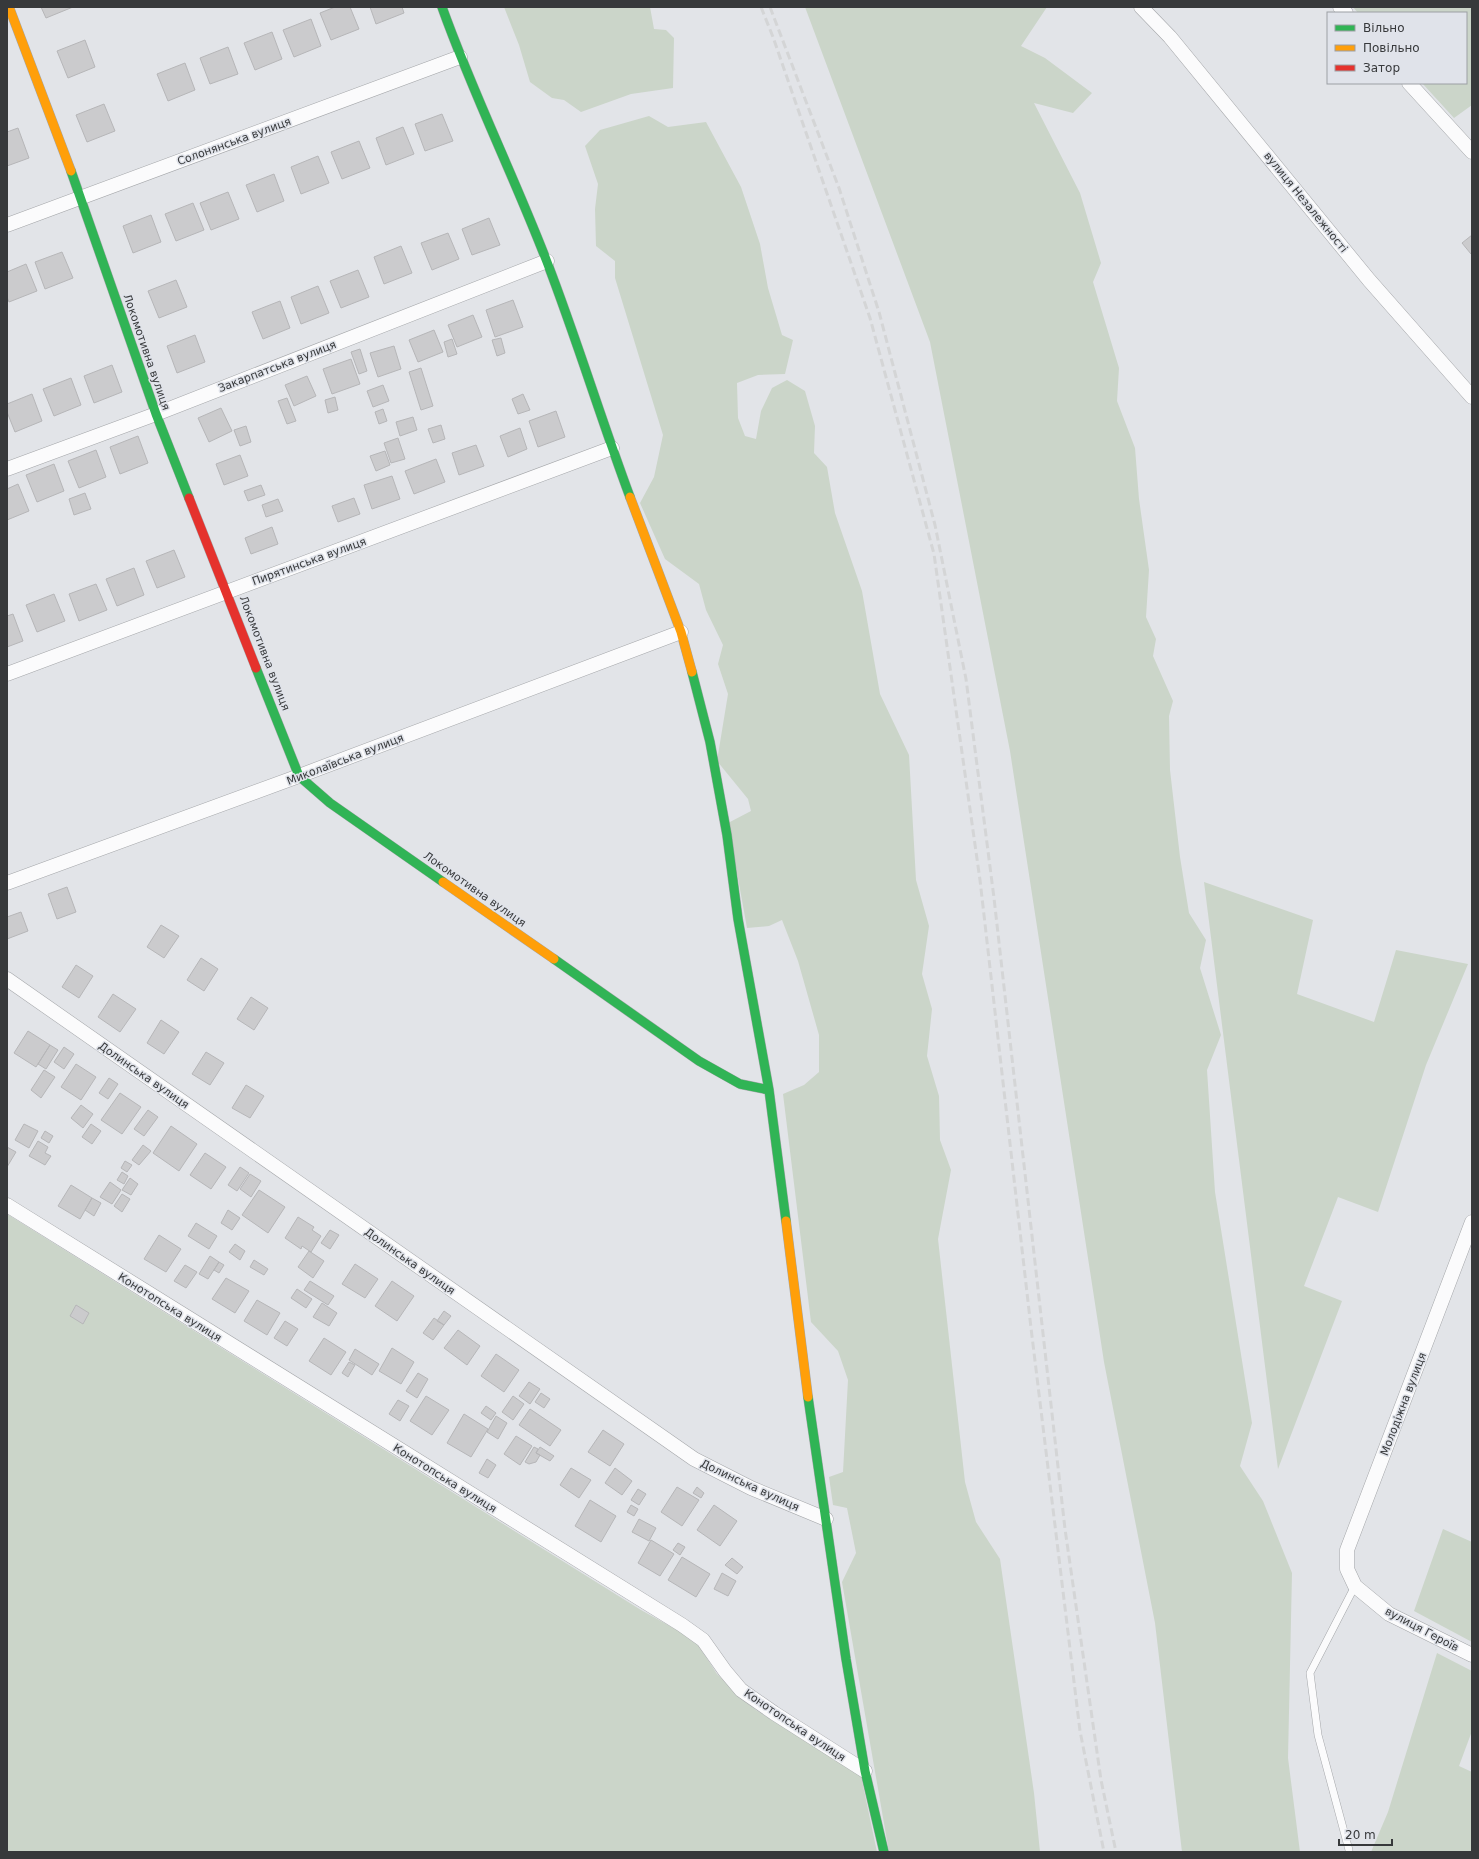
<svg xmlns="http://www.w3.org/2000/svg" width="1479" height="1859" viewBox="0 0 1479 1859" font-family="'DejaVu Sans',sans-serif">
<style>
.green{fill:#cbd5c9}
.building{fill:#cbcbcd;stroke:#b6b6b8}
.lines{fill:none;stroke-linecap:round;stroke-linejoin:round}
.lane-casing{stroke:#a4a6a9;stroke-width:8}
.street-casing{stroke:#a4a6a9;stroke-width:15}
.fast-casing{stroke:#a4a6a9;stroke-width:10}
.slow-casing{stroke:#a4a6a9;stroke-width:10}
.jam-casing{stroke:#a4a6a9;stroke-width:10}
.lane{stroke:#fbfbfc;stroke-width:7}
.street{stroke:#fbfbfc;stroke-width:14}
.fast{stroke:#30b455;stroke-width:9}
.slow{stroke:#ff9f0a;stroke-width:9}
.jam{stroke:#e5322d;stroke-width:9}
.rail{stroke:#d4d5d6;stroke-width:3;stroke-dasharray:8 4;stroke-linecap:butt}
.labels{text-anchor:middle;stroke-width:3;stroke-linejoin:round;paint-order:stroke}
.street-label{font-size:11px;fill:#37393b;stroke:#e0e3ea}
</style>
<rect width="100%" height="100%" fill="#e2e4e8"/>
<path class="green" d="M 504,7 L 650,7 L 654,29 L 666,30 L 674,38 L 673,88 L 631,94 L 581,112 L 564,100 L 552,98 L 530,82 L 519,45 Z
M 805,7 L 1047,7 L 1021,46 L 1045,58 L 1092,93 L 1073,113 L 1034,103 L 1080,193 L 1101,263 L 1093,282 L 1119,368 L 1117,401 L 1135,448 L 1139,499 L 1149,570 L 1146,617 L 1156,639 L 1153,656 L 1173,701 L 1169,716 L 1170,770 L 1180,857 L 1189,913 L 1206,940 L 1200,968 L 1221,1035 L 1207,1070 L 1215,1192 L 1252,1423 L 1240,1466 L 1263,1501 L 1292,1573 L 1288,1758 L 1300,1852 L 1182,1852 L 1155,1623 L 1104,1362 L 1010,751 L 930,342 Z
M 1353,7 L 1472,7 L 1472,105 L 1454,118 L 1422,83 L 1466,83 L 1466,13 L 1358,13 Z
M 649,116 L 668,127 L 706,122 L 741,187 L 760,244 L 768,288 L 782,335 L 793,340 L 785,374 L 758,375 L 737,383 L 738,418 L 745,436 L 756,439 L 761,411 L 772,388 L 787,380 L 805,391 L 815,426 L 814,453 L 827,467 L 835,513 L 862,591 L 880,694 L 909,755 L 916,880 L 929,926 L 922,974 L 932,1009 L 927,1056 L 939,1096 L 940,1140 L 951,1170 L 938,1239 L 965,1482 L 976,1522 L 1000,1559 L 1034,1793 L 1040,1852 L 889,1852 L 842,1582 L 856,1553 L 847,1508 L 833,1505 L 829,1477 L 843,1472 L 848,1380 L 838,1351 L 811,1322 L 783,1094 L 804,1085 L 819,1072 L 819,1035 L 798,961 L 782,920 L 769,926 L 747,928 L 728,823 L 751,811 L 748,799 L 717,761 L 728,694 L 718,664 L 723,645 L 706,610 L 699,584 L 665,559 L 640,503 L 654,477 L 663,435 L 615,278 L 615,261 L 596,246 L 595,209 L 598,184 L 585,146 L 600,130 Z
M 1204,882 L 1313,920 L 1297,994 L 1374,1022 L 1396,950 L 1468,964 L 1426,1065 L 1378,1212 L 1338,1197 L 1304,1286 L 1342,1301 L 1278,1469 Z
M 7,1214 L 641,1610 L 695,1640 L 717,1674 L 756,1710 L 861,1776 L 877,1852 L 7,1852 Z
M 1443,1529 L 1472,1542 L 1472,1642 L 1414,1611 Z
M 1437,1653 L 1472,1671 L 1472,1731 L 1459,1766 L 1472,1772 L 1472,1852 L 1371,1852 L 1388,1812 Z"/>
<path class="building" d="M 41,7 L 73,7 L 46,18 Z
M 335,7 L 350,7 L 359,29 L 331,40 L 320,13 Z
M 370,7 L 402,7 L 404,13 L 376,24 Z
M 311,19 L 321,46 L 294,57 L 283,30 Z
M 272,32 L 282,59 L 255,70 L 244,43 Z
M 85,40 L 95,67 L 68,78 L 57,51 Z
M 228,47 L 238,74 L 210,84 L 200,58 Z
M 185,63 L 195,90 L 168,101 L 157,74 Z
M 104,104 L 115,131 L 87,142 L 76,115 Z
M 442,114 L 453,141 L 425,151 L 415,124 Z
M 403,127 L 414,154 L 386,165 L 376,138 Z
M 18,128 L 29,158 L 7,166 L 7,132 Z
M 359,141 L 370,168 L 342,179 L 331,152 Z
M 318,156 L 329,183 L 301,194 L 291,167 Z
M 274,174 L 284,201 L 257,212 L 246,185 Z
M 228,192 L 239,219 L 211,230 L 200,203 Z
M 193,203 L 204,230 L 176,241 L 165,214 Z
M 151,215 L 161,242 L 133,253 L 123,226 Z
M 489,218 L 500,245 L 472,255 L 462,229 Z
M 448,233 L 459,259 L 432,270 L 421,243 Z
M 1472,235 L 1472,253 L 1471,254 L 1462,243 Z
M 401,246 L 412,273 L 384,284 L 374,257 Z
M 62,252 L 73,278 L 45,289 L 35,262 Z
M 26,264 L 37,291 L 9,302 L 7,297 L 7,272 Z
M 358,270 L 369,297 L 341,308 L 330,281 Z
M 176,280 L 187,307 L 159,318 L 148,291 Z
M 318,286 L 329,313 L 301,324 L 291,297 Z
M 513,300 L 523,327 L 495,337 L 486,310 Z
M 280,301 L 290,328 L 263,339 L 252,312 Z
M 473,315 L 482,337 L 457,347 L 448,325 Z
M 434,330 L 443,352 L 418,362 L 409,340 Z
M 195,335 L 205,362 L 177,373 L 167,346 Z
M 501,338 L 505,353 L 497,356 L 492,340 Z
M 452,339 L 457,354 L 448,357 L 444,342 Z
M 394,346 L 401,369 L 378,377 L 370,353 Z
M 360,349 L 367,371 L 359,374 L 351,352 Z
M 351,359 L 360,384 L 332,394 L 323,369 Z
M 112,365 L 122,392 L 94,403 L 84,376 Z
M 421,368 L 433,406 L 421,410 L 409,372 Z
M 307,376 L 316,396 L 294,406 L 285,385 Z
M 71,378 L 81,405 L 54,416 L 43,389 Z
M 383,385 L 389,401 L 373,407 L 367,391 Z
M 32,394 L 42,421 L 15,432 L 7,412 L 7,404 Z
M 523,394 L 530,410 L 518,414 L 512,399 Z
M 335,397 L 338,410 L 328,413 L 325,400 Z
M 287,398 L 296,421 L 287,424 L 278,401 Z
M 221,408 L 232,431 L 209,442 L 198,418 Z
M 383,409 L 387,421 L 379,424 L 375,412 Z
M 556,411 L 565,437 L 538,447 L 529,421 Z
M 413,417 L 417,430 L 400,436 L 396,422 Z
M 441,425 L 445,439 L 433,443 L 428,429 Z
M 246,426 L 251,442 L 240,446 L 234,430 Z
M 520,428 L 527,449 L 508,457 L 500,436 Z
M 138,436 L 148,463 L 120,474 L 110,447 Z
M 398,438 L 405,459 L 391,463 L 384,443 Z
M 476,445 L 484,466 L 459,475 L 452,453 Z
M 96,450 L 106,477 L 79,488 L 68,461 Z
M 385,451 L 390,465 L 376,471 L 370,456 Z
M 240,455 L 248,476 L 224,485 L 216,464 Z
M 436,459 L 445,482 L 414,494 L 405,471 Z
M 54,464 L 64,491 L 37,502 L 26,475 Z
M 392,476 L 400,499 L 372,509 L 364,485 Z
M 18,484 L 29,511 L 7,520 L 7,489 Z
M 261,485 L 265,495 L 248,501 L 244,491 Z
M 85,493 L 91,509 L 74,515 L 69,499 Z
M 354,498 L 360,514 L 338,522 L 332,506 Z
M 278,499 L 283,511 L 266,517 L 262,505 Z
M 272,527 L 278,544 L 251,554 L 245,538 Z
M 174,550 L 185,577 L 157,588 L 146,561 Z
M 134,568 L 144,595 L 117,606 L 106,579 Z
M 96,584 L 107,610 L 79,621 L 69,594 Z
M 54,594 L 65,621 L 37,632 L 26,605 Z
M 13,614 L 23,641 L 7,647 L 7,616 Z
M 67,887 L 76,912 L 57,919 L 48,894 Z
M 21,912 L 28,931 L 7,939 L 7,917 Z
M 161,925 L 179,936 L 164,958 L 147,947 Z
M 201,958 L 218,969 L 204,991 L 187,980 Z
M 76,965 L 93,976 L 79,998 L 62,987 Z
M 113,994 L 136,1009 L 120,1032 L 98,1017 Z
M 251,997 L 268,1008 L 254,1030 L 237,1019 Z
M 161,1020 L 179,1032 L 164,1054 L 147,1043 Z
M 28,1031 L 50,1045 L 36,1067 L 14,1053 Z
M 50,1045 L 58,1050 L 46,1069 L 38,1064 Z
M 64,1047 L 74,1054 L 64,1069 L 54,1062 Z
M 206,1052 L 224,1063 L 210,1085 L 192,1074 Z
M 76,1064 L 96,1077 L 81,1100 L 61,1087 Z
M 44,1070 L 55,1077 L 41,1098 L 31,1090 Z
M 109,1078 L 118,1084 L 108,1099 L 99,1093 Z
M 246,1085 L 264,1096 L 250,1118 L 232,1108 Z
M 120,1093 L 141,1107 L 122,1134 L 101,1120 Z
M 81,1105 L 93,1114 L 83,1128 L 71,1118 Z
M 148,1110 L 158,1117 L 144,1136 L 134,1129 Z
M 24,1124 L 38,1131 L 29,1148 L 15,1140 Z
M 91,1124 L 101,1131 L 92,1144 L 82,1137 Z
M 171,1126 L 197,1144 L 179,1171 L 153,1153 Z
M 45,1131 L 53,1136 L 49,1143 L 41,1138 Z
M 38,1141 L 48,1147 L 45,1153 L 51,1156 L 45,1165 L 29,1156 Z
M 143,1145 L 151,1151 L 139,1165 L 132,1160 Z
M 7,1147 L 16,1152 L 7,1167 Z
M 205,1153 L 226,1167 L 211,1189 L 190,1175 Z
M 125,1161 L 132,1165 L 127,1172 L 121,1168 Z
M 240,1167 L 249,1173 L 237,1191 L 228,1185 Z
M 122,1172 L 128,1176 L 124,1184 L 117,1180 Z
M 250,1174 L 261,1181 L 251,1197 L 240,1189 Z
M 130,1178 L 138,1184 L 131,1195 L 122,1190 Z
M 110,1182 L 121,1190 L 112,1204 L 100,1197 Z
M 71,1185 L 92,1198 L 80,1219 L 58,1206 Z
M 259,1190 L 285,1207 L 268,1233 L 242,1215 Z
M 122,1194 L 130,1199 L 122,1212 L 114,1206 Z
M 92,1198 L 101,1203 L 94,1216 L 85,1210 Z
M 228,1210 L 240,1218 L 232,1230 L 221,1223 Z
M 298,1217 L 314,1227 L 312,1230 L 321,1236 L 311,1252 L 302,1246 L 301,1249 L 285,1238 Z
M 196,1223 L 217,1236 L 209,1249 L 188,1236 Z
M 330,1230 L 339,1235 L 330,1249 L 321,1243 Z
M 159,1235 L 181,1249 L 166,1272 L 144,1259 Z
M 235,1244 L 245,1251 L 240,1260 L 229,1252 Z
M 309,1251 L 324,1261 L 313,1278 L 298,1267 Z
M 210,1256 L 219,1262 L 208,1279 L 199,1274 Z
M 254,1260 L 268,1269 L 264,1275 L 250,1267 Z
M 219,1262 L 224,1265 L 219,1273 L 214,1270 Z
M 355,1264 L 378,1279 L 365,1298 L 342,1284 Z
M 185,1265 L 197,1272 L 186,1288 L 174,1281 Z
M 226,1278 L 249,1291 L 235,1313 L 212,1299 Z
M 310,1281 L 334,1296 L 328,1305 L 304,1290 Z
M 392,1281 L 414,1296 L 397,1321 L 375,1306 Z
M 297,1289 L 312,1299 L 306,1308 L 291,1298 Z
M 257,1300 L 280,1313 L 267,1335 L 244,1321 Z
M 322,1303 L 337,1313 L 329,1326 L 313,1317 Z
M 76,1305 L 89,1313 L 83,1324 L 70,1316 Z
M 444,1311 L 451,1316 L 444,1325 L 437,1321 Z
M 434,1318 L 444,1325 L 433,1340 L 423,1333 Z
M 285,1321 L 298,1329 L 287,1346 L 274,1338 Z
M 458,1330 L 480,1346 L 467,1365 L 444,1348 Z
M 324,1338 L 346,1352 L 331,1375 L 309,1361 Z
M 392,1348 L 414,1362 L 401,1384 L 379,1371 Z
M 355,1349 L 379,1364 L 372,1375 L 349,1360 Z
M 496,1354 L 519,1370 L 504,1392 L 481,1376 Z
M 349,1362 L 355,1365 L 348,1377 L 342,1373 Z
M 418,1373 L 428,1379 L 417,1398 L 406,1391 Z
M 529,1382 L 540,1389 L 530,1404 L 519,1396 Z
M 541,1393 L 550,1399 L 544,1408 L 535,1402 Z
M 426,1396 L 449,1410 L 432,1435 L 410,1421 Z
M 513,1396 L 524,1404 L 513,1420 L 502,1412 Z
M 398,1400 L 409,1406 L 400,1421 L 389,1414 Z
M 486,1406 L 496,1413 L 491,1420 L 481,1413 Z
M 530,1409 L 561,1430 L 550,1446 L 519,1425 Z
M 464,1414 L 488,1429 L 471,1457 L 447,1443 Z
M 496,1416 L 507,1423 L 498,1439 L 487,1432 Z
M 603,1430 L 624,1444 L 610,1466 L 588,1452 Z
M 516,1436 L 532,1446 L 520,1465 L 504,1454 Z
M 534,1447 L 538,1449 L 536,1453 L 540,1455 L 536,1462 L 529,1464 L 525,1462 Z
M 540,1447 L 554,1456 L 550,1461 L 536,1453 Z
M 487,1459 L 496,1465 L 488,1478 L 479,1473 Z
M 571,1468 L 591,1480 L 579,1498 L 560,1485 Z
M 615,1468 L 632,1481 L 622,1495 L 605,1483 Z
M 677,1487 L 699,1500 L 682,1526 L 661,1512 Z
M 697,1487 L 704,1493 L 701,1498 L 693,1493 Z
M 638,1489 L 646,1494 L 639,1505 L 631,1500 Z
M 590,1500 L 616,1516 L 601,1542 L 575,1526 Z
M 631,1505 L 638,1509 L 634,1516 L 627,1512 Z
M 714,1505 L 737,1521 L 720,1546 L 697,1530 Z
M 639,1519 L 656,1528 L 649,1541 L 632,1532 Z
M 651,1540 L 674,1554 L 660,1576 L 638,1563 Z
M 678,1543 L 685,1547 L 680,1555 L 673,1550 Z
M 682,1557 L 710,1574 L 696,1597 L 668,1580 Z
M 732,1558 L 743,1567 L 737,1574 L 725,1565 Z
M 722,1573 L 736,1581 L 728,1596 L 714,1589 Z"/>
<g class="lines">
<defs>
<path id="lane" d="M 1349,1850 L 1318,1735 L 1310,1673 L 1355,1586"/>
<path id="street" d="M 1141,7 L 1170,37 L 1369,280 L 1472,397
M 1340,7 L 1346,13
M 1409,83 L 1472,152
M 7,225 L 460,57
M 7,469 L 156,414 L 547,261
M 7,674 L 612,448
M 7,883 L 299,776 L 681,632
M 7,979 L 694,1459 L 751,1488 L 826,1519
M 7,1205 L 682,1625 L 703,1640 L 725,1671 L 741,1690 L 774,1713 L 865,1771
M 1472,1222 L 1347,1550 L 1347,1569 L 1355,1586 L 1389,1614 L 1472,1655"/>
<path id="fast" d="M 442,7 C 473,94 514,176 547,262 C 577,340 601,419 630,497
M 71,171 L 156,414 L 189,498
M 256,668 L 299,776 L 330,803 L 443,882
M 692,672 L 710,742 L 727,835 L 738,919 L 769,1090 L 786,1221
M 554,959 L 699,1061 L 740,1084 L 769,1090
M 808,1397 L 846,1659 L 865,1771 L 884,1852"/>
<path id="slow" d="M 9,7 L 71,171
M 630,497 L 681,632 L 692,672
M 443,882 L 554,959
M 786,1221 L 808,1397"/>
<path id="jam" d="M 189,498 L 256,668"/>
</defs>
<use href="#lane" class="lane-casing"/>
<use href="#street" class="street-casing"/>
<use href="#fast" class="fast-casing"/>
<use href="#slow" class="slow-casing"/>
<use href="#jam" class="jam-casing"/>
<use href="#lane" class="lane"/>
<use href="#street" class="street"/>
<use href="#fast" class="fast"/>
<use href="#slow" class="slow"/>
<use href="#jam" class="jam"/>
<path class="rail" d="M 761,7 L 773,37 L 870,318 L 934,554 L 980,880 L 1031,1328 L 1080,1731 L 1104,1852
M 770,7 L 839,188 L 879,312 L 935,525 L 966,679 L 994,898 L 1065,1529 L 1101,1780 L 1116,1852"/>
</g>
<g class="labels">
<g class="street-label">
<text transform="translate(234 141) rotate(-20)" y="4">Солонянська вулиця</text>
<text transform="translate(1306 202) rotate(51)" y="4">вулиця Незалежності</text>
<text transform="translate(147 352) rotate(71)" y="4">Локомотивна вулиця</text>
<text transform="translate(277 366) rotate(-21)" y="4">Закарпатська вулиця</text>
<text transform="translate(309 561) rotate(-20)" y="4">Пирятинська вулиця</text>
<text transform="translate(265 653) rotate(69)" y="4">Локомотивна вулиця</text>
<text transform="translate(345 759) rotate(-21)" y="4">Миколаївська вулиця</text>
<text transform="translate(475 889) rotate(35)" y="4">Локомотивна вулиця</text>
<text transform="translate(144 1075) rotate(35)" y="4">Долинська вулиця</text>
<text transform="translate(410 1261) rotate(35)" y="4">Долинська вулиця</text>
<text transform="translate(170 1307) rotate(32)" y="4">Конотопська вулиця</text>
<text transform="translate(1403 1404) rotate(-69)" y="4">Молодіжна вулиця</text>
<text transform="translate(445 1478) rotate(32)" y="4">Конотопська вулиця</text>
<text transform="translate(750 1485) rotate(25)" y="4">Долинська вулиця</text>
<text transform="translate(1422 1629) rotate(28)" y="4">вулиця Героїв</text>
<text transform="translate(795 1725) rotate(34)" y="4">Конотопська вулиця</text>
</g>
</g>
<rect width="1479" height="1859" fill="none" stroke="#37393b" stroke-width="16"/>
<rect x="1327" y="12" width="140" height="72" fill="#e0e3ea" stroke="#9c9fa4"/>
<rect x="1335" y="25" width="20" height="6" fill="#30b455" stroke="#9c9fa4"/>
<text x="1363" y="32" font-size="12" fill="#37393b">Вільно</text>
<rect x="1335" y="45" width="20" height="6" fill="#ff9f0a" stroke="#9c9fa4"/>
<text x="1363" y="52" font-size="12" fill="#37393b">Повільно</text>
<rect x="1335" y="65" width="20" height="6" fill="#e5322d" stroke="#9c9fa4"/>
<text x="1363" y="72" font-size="12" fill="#37393b">Затор</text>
<path d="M1339 1839v6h53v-6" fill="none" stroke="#37393b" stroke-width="2"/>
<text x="1345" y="1839" font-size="12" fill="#37393b" stroke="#e0e3ea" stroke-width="3" paint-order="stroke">20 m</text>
</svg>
